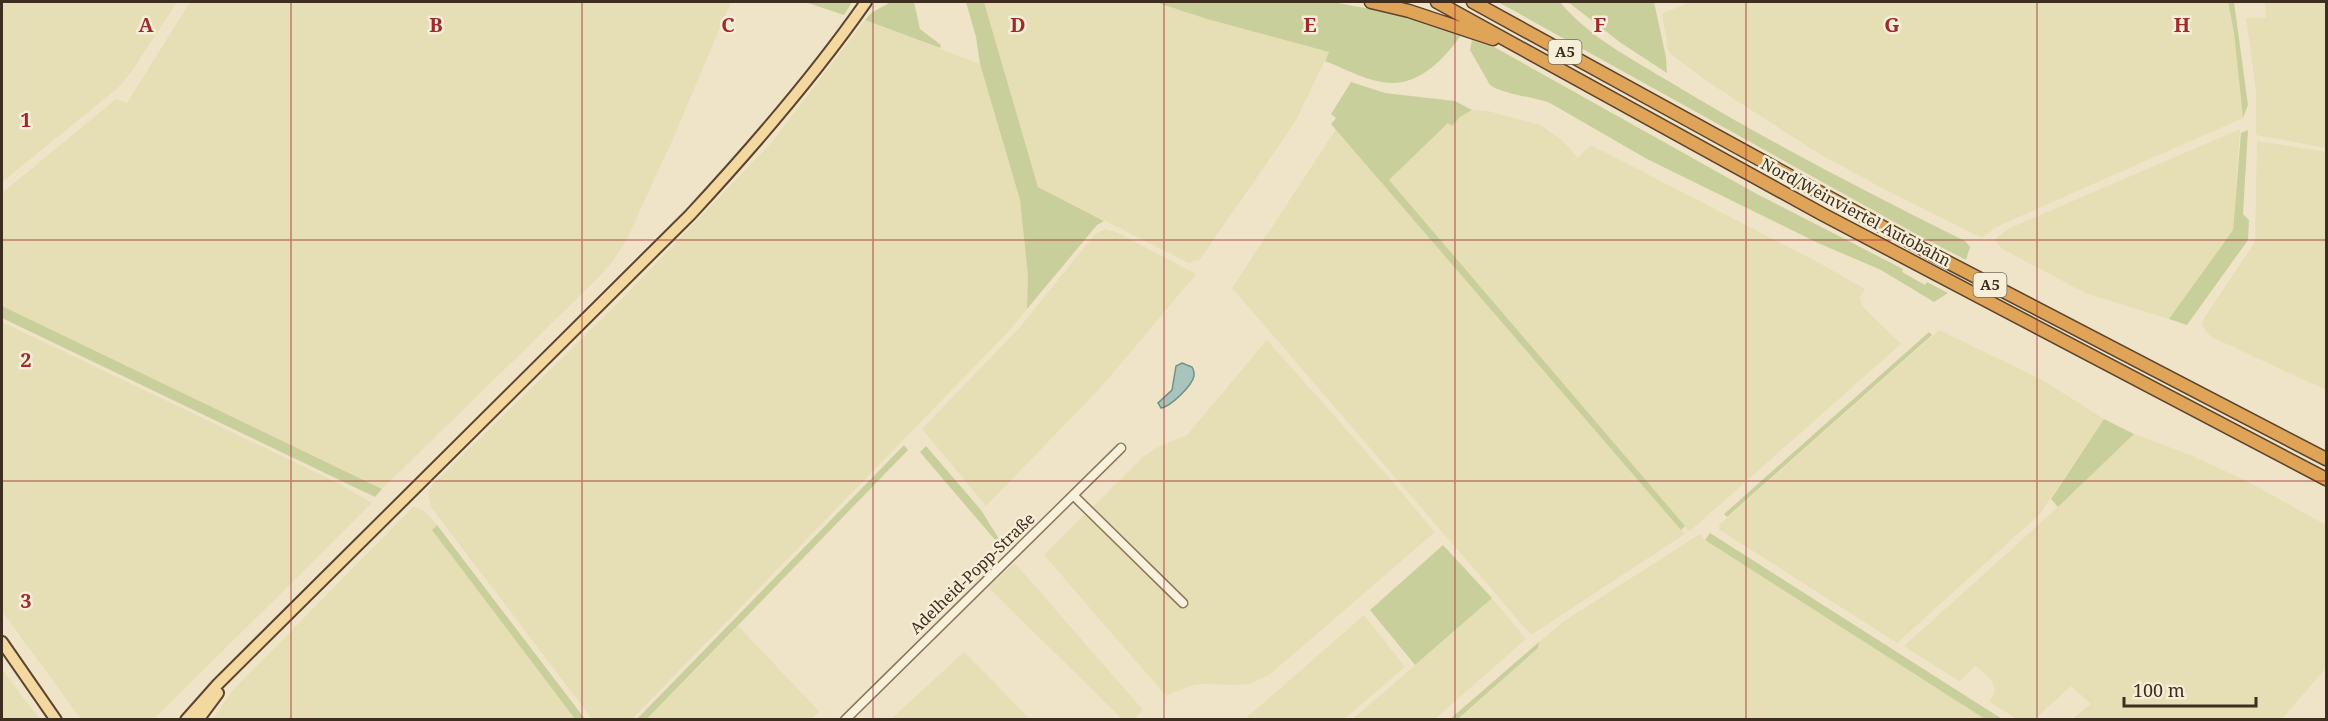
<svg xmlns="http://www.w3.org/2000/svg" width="2328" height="721" viewBox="0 0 2328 721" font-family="'Noto Serif',serif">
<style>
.farmland{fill:#e6deb5}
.green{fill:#c9cf9b}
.water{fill:#a9c4bc;stroke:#6f938a;stroke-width:1.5}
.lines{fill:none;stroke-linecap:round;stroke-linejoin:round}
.minor-casing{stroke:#8d765c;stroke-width:11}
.major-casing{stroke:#5b4430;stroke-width:14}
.highway-casing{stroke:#5b4430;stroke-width:15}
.minor{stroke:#faf1dc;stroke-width:8}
.major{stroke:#f3d9a0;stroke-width:10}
.highway{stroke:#e0a458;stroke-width:12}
.grid{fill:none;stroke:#9e2a2b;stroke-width:1.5;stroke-opacity:0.55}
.labels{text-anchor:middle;stroke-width:5;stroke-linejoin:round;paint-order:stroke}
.shield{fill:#f7eed8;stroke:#756857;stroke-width:1.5}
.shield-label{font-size:15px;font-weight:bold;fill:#3d2e20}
.street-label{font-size:16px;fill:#3d2e20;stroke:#f7eed8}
.grid-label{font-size:20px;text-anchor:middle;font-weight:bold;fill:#9e2a2b;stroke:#f7eed8;stroke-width:5;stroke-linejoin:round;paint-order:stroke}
</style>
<rect width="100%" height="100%" fill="#f0e4c8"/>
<path class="farmland" d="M 2,2 L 177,2 L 132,71 L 119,87 L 2,182 Z
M 190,2 L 731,2 L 672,141 L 627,239 L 613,261 L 599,277 L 382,489 L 2,306 L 2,193 L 116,99 L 127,103 Z
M 984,2 L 1155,2 L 1207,19 L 1329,52 L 1297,118 L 1278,147 L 1200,259 L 1189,263 L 1038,187 Z
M 1690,2 L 2228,2 L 2234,33 L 2243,118 L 1996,227 L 1982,238 L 1891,193 L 1818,153 L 1714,86 L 1672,55 L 1668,50 L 1662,14 Z
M 2265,2 L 2326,2 L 2326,148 L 2256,135 L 2256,91 L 2246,18 L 2266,18 Z
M 865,20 L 980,64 L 1020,200 L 1028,276 L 1027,309 L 1010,330 L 632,719 L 592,719 L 431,507 L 428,492 L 433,484 L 613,308 L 772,142 Z
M 1472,110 L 1488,111 L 1540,125 L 1562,140 L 1578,158 L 1591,145 L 1821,264 L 1865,289 L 1860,297 L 1862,306 L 1901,344 L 1689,532 L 1389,180 L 1448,123 L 1452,126 L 1460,117 Z
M 1336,129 L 1685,534 L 1531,635 L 1232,288 Z
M 2240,129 L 2233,230 L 2169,319 L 2085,293 L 2001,248 L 1995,241 L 1996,238 L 2010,228 Z
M 2257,141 L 2326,152 L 2326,390 L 2216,339 L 2209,335 L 2202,325 L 2203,320 L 2255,242 Z
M 1105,229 L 1116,232 L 1196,274 L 1104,384 L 986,506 L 922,429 L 1020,327 L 1095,234 Z
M 2,322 L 338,483 L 372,503 L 154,719 L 81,719 L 2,611 Z
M 1939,330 L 2042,380 L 2104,419 L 2039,515 L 1897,643 L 1720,530 L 1719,525 Z
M 1267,340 L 1392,481 L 1435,532 L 1269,675 L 1250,684 L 1237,685 L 1202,684 L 1190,686 L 1166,696 L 1044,555 L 1143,457 L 1158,447 L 1187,435 Z
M 2134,434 L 2190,455 L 2243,479 L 2326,525 L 2326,668 L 2282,719 L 2072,719 L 2091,704 L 2071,686 L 2035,719 L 2017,719 L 1990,702 L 1995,690 L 1991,680 L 1976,666 L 1959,681 L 1904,646 L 2058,507 Z
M 413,507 L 423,510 L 437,525 L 432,530 L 575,719 L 212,720 L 233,690 Z
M 1700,534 L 1705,540 L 1985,719 L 1458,720 L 1538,648 L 1539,642 L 1564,621 Z
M 1015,563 L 1143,710 L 1134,719 L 1122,719 L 988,587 Z
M 1492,598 L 1526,639 L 1435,719 L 1353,719 Z
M 1364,615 L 1405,667 L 1344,719 L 1245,719 Z
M 738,626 L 819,711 L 811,720 L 647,720 Z
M 964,652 L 1030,719 L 891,719 Z
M 2,669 L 17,690 L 40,719 L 2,719 Z"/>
<path class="green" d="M 805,2 L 852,2 L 844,15 Z
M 891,2 L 914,2 L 920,29 L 941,45 L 940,48 L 865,20 L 871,13 Z
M 966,2 L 984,2 L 1038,187 L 1104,221 L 1097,225 L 1027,309 L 1028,276 L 1020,200 L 980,64 L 976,37 Z
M 1155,2 L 1333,2 L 1397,14 L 1461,35 C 1444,60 1416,89 1382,82 C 1363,79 1343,68 1325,61 L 1329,52 L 1207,19 Z
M 1498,2 L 1560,2 C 1589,37 1632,59 1670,82 C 1765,140 1865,191 1965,241 L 1970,247 L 1966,260 L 1916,234 Z
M 1568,2 L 1654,2 L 1666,57 L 1667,73 L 1621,43 Z
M 2228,2 L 2234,2 L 2248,105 L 2243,118 L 2234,33 Z
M 1472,40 L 1496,48 L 1755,193 L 1903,269 L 1902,272 L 1925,285 L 1927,282 L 1948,293 L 1934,302 L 1881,270 L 1818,243 L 1647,159 L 1550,103 C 1534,97 1502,94 1490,85 L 1470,50 Z
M 1351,82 L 1385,93 L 1455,101 L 1472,110 L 1460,117 L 1452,126 L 1448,123 L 1389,180 L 1685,526 L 1681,530 L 1331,124 L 1336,118 L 1331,114 Z
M 2248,130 L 2243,214 L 2249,220 L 2248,240 L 2187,325 L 2169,319 L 2233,230 L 2241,133 Z
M 2,306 L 382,489 L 375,497 L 2,318 Z
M 1929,332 L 1932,335 L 1727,517 L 1724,514 Z
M 2104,419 L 2134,434 L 2058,507 L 2051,499 Z
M 904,445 L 908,450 L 647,719 L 637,719 Z
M 926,446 L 981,510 L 999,539 L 996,541 L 920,452 Z
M 437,525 L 585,719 L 575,719 L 432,530 Z
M 1710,533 L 2002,719 L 1985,719 L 1705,540 Z
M 1443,545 L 1492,598 L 1415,665 L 1370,610 Z
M 1539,642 L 1538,648 L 1458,719 L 1450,719 Z"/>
<path class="water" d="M 1182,363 L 1192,367 C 1194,371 1195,372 1194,376 C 1192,386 1170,407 1161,408 L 1158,403 L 1172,390 L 1176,366 Z"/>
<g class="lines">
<defs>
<path id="minor" d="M 1073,495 L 1183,603
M 845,720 L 1121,448"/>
<path id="major" d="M 2,642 L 56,720
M 186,720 L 218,684 L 690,215 C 753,147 813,78 866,2
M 198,720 L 218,693"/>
<path id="highway" d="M 1371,2 L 1409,11 L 1493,39
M 1437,2 L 1822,214 L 2326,479
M 1473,2 L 1932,254 L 2326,459"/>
</defs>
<use href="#minor" class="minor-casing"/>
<use href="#major" class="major-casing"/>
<use href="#highway" class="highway-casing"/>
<use href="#minor" class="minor"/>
<use href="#major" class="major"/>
<use href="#highway" class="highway"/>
</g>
<path class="grid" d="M 291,2 L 291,720M 582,2 L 582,720M 873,2 L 873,720M 1164,2 L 1164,720M 1455,2 L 1455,720M 1746,2 L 1746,720M 2037,2 L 2037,720M 2,240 L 2326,240M 2,481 L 2326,481"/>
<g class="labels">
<g class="shield">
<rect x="1548.5" y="40" width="33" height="24" rx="4.5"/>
<rect x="1973.5" y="273" width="33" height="24" rx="4.5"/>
</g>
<g class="shield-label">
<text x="1565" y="57">A5</text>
<text x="1990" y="290">A5</text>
</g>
<g class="street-label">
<text transform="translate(1856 212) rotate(28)" y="6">Nord/Weinviertel Autobahn</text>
<text transform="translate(972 573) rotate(-44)" y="6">Adelheid-Popp-Straße</text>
</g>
</g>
<g class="grid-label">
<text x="146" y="32">A</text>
<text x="436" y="32">B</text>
<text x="728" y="32">C</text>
<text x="1018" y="32">D</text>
<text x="1310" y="32">E</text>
<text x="1600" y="32">F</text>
<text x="1892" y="32">G</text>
<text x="2182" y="32">H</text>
<text x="26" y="127">1</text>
<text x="26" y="367">2</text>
<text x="26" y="608">3</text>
</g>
<rect width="2328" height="721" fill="none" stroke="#3d2e20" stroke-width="6"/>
<path d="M2124 697v9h132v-9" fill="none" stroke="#3d2e20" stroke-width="3"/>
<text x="2133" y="697" font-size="18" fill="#3d2e20" stroke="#f7eed8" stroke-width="4.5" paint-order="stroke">100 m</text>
</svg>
